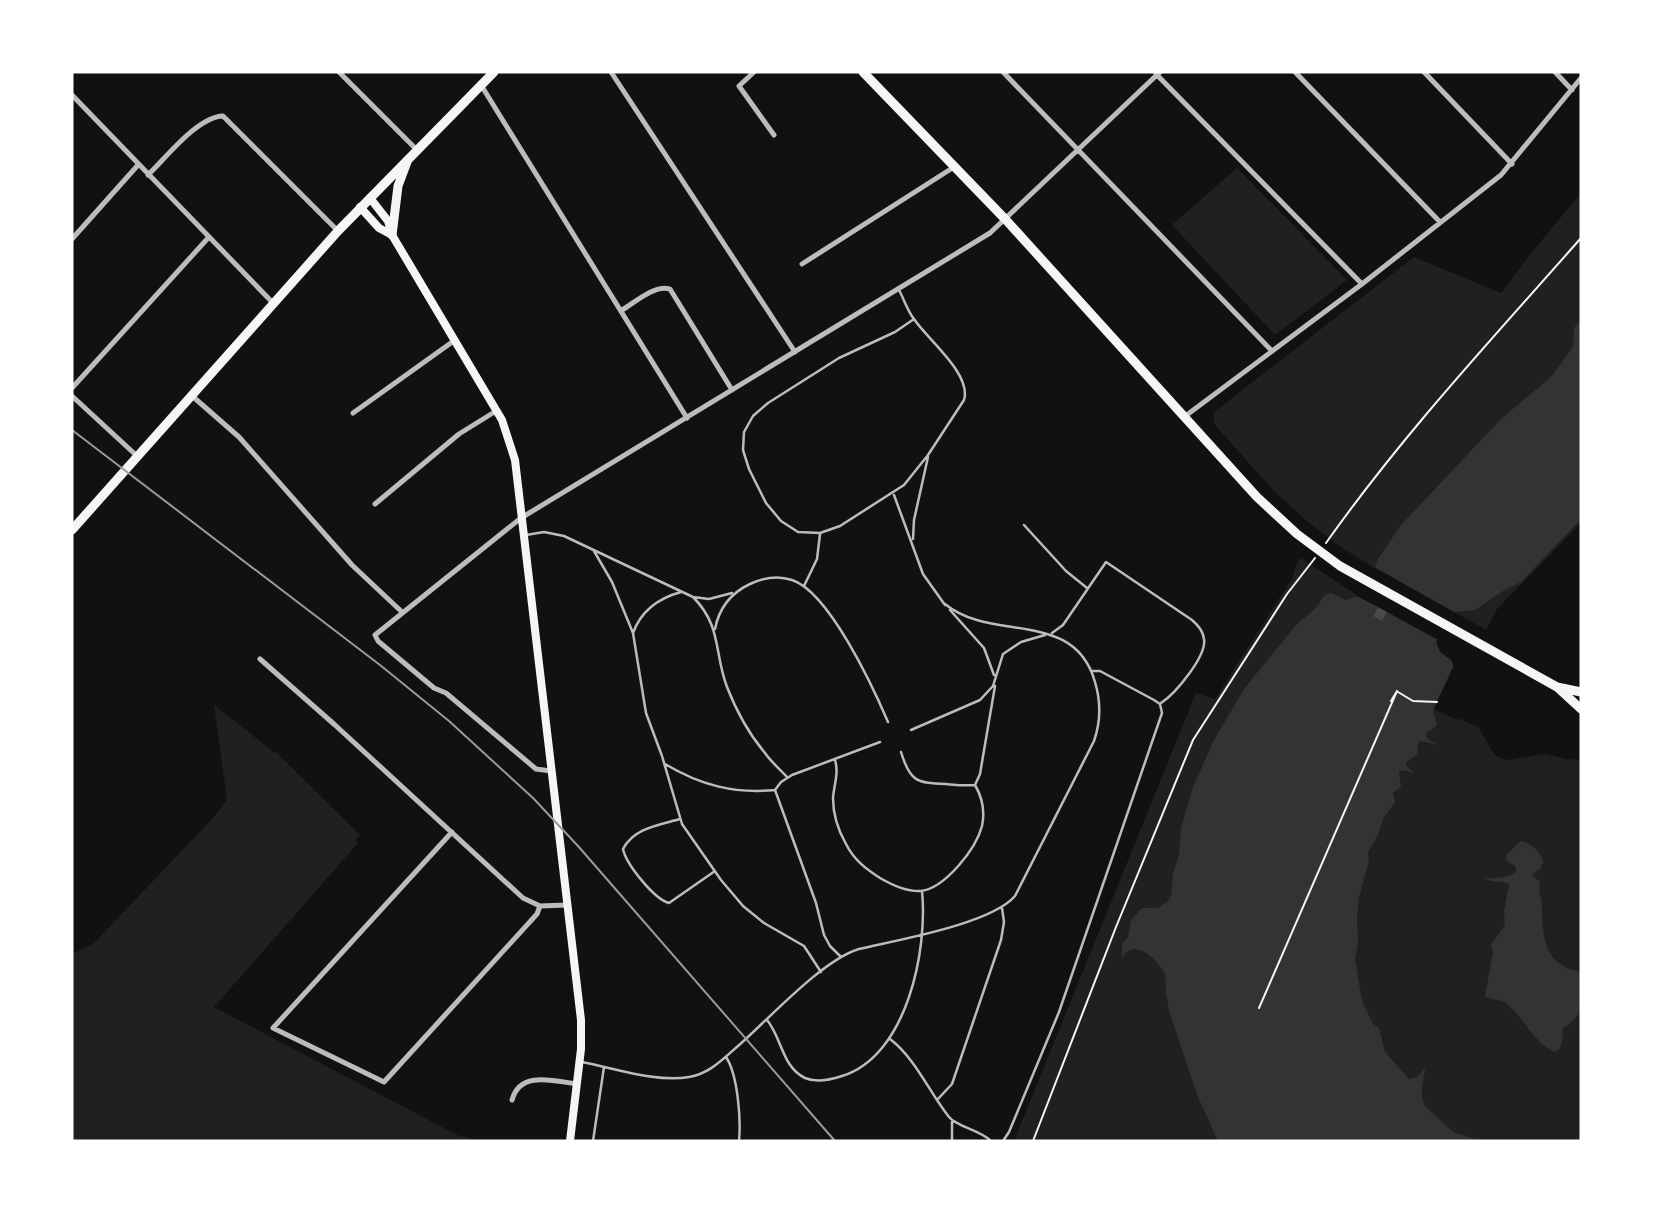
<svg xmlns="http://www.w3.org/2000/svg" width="1653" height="1213" viewBox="0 0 1653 1213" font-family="Arial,sans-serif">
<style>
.green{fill:#202020}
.water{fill:#333}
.pier{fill:#111}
.building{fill:#4a4a4a}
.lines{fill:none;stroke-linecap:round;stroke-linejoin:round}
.path{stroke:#f5f5f5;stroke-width:2}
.service{stroke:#bcbcbc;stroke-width:2.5}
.minor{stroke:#bcbcbc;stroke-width:5}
.secondary{stroke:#f5f5f5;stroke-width:8}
.trunk{stroke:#f5f5f5;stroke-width:9}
.tram{stroke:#9a9a9a;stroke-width:2}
</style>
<rect width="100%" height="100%" fill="#111"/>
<path class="green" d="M 1237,168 L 1347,280 L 1275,335 L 1172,225 Z
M 1581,193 L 1581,523 L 1497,609 L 1486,630 L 1454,612 L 1436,642 L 1440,652 L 1452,661 L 1453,667 L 1434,709 L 1457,720 L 1458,718 L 1478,727 L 1494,754 L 1500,758 L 1509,760 L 1544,754 L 1566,759 L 1581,760 L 1581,1141 L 1014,1141 L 1196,693 L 1215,699 L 1293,577 L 1296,565 L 1301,558 L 1360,597 L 1374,568 L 1338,545 L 1307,521 L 1275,492 L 1214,424 L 1214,412 L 1414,257 L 1501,293 L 1536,247 Z
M 214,705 L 275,753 L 276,752 L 360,835 L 355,840 L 358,843 L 214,1007 L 457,1135 L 480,1141 L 72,1141 L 72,954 L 94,943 L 212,819 L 227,800 Z"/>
<path class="water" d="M 1581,320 L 1581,519 L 1521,582 L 1503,591 L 1475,610 L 1454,612 L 1453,614 L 1436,642 L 1440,652 L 1452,661 L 1453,667 L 1433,710 L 1437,725 L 1425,734 L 1429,740 L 1440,745 L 1421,741 L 1418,743 L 1417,754 L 1406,763 L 1407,767 L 1415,773 L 1402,770 L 1399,772 L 1401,787 L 1393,793 L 1395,802 L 1383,819 L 1378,835 L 1368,852 L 1369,861 L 1359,897 L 1357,918 L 1358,942 L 1355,959 L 1362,1001 L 1373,1024 L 1379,1028 L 1385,1052 L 1409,1079 L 1417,1077 L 1425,1068 C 1424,1081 1418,1095 1426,1107 L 1453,1132 L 1480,1141 L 1218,1141 L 1198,1097 L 1170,1014 L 1166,994 L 1165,973 C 1156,959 1134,936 1122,958 L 1122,944 L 1128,937 L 1131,920 L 1142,908 L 1158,908 L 1168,901 L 1171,895 L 1173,873 L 1179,855 L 1181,828 L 1193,787 L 1214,740 L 1244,689 L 1296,625 L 1316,608 L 1324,596 L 1331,593 L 1346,600 L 1363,595 L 1378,559 L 1401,525 L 1501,419 L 1551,377 L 1573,347 L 1574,328 Z
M 1521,841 C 1530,843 1540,851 1543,861 L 1541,868 L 1532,875 L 1539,881 L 1540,885 C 1538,893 1542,899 1542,907 C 1542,938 1545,966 1581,972 L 1581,1011 L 1574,1020 L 1562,1029 L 1563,1040 L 1559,1050 L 1554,1052 C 1532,1041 1524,1017 1506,1003 C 1498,998 1492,1001 1485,996 L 1493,953 L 1491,945 L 1505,925 L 1504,912 L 1509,884 C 1501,880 1493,884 1485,878 C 1496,878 1509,879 1517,870 L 1515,866 L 1506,860 L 1507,854 Z"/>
<path class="pier" d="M 1374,567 L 1454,612 L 1438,640 L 1387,612 L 1373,616 L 1378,607 L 1357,596 L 1363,590 Z"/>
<path class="building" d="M 1378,607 L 1387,612 L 1382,621 L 1373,616 Z"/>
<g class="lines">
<path class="path" d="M 1326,543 C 1403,434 1493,338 1581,238
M 1398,692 L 1413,701 L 1437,702
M 1259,1008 L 1397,691 L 1391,701
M 1033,1141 L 1116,927 L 1193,740 L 1287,594 L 1315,558"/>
<path class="service" d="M 899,290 C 904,299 907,310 914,319 C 927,339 972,374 964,400 L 928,455 L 904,485 L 840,526 L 820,533 L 798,532 L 781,521 L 766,503 L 749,469 L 743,450 L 744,432 L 753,416 L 768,403 L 839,358 L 895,332 L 914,319
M 894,495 L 923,574 L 945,605
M 1024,525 L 1066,571 L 1087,588
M 526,535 L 544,532 L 564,536 L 693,597 L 709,599 L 732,593
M 913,539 L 914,520 L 928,457
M 594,551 L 612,582 L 633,633 L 646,713 L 662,756 L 682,824 L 721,880 L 743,906 L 764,923 L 804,946 L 821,972
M 804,586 L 817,559 L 820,534
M 693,597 C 722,626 714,653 727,687 C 736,710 749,734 765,753 C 771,762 780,769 787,777
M 950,610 L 984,648 L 994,675
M 715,629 C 719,608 731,593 750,584 C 763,578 778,575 792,580 C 829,592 873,687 888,722
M 633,633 C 641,611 659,598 681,592
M 1052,633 L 1063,625 L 1106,562 L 1192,620 C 1198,625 1203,631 1204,639 C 1207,656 1175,694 1161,703
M 911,730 L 980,700 L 993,686 L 1003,654 L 1021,642 L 1045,635
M 901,752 C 910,782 917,783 946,784 C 957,785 964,786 975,785
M 835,760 C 839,773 834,785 833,798 C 833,814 838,830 846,844 C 854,860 866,869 880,878 C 892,885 907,892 921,891 C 945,888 976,849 982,826 C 985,812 982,797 975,785
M 665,764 C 700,785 734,794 775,790 L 781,782 L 792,775 L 880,742
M 975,785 L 980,774 L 995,686
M 775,790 L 816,903 L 824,935 L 830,946 L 841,957
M 680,819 C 659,825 634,828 623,849 C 626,864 654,899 669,903 L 715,871
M 767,1020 C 782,1038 782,1067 805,1078 C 816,1083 830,1080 842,1076 C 907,1056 928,950 922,891
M 890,1039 C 916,1059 929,1092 949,1117 C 957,1127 980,1130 991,1141
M 726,1057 C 738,1075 741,1120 739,1141
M 582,1062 C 614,1068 657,1083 689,1077 C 709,1074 723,1059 738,1046 C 769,1019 822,960 859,949 C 897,940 991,924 1015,896 L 1094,741 C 1101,721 1101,702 1095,682 C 1074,608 992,643 945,604
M 937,1100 L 952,1084 L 1001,940 L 1004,922 L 1002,908
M 593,1141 L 604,1067
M 952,1141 L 952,1121
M 1003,1141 L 1009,1132 L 1059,1012 L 1162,713 L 1160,704 L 1154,700 L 1100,671 L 1091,671"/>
<path class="minor" d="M 339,72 L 417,150
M 611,72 L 795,352
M 754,72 L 739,86 L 774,135
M 1003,72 L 1272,351
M 1295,72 L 1440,222
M 1424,72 L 1512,164
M 1555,72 L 1572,90
M 1156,74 L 1362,284
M 481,85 L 687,418
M 72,95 L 273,303
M 148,175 C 166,158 197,117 223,116 L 338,231
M 72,239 L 138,165
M 802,264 L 954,167
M 622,310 C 634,303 655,284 670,289 L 732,390
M 72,388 L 209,237
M 191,395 L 239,437 L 352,565 L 402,612
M 72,396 L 137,456
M 353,413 L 455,340
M 1184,417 L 1362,284 L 1501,175 L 1581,78
M 375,504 L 459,434 L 496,411
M 260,659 L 335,725 L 523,898 L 540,906 L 567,905
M 551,771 L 536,769 L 446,693 L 434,688 L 378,641 L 375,635 L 521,518 L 990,233 L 1160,72
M 452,832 L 273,1028 L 384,1082 L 537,914 L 540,906
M 512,1100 C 520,1070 554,1081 577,1084"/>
<path class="secondary" d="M 370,198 L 388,221 L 392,235 L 502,420 L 515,460 L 581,1020 L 581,1049 L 570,1141
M 360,207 L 379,228 L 392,235"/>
<path class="trunk" d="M 863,72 L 1006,220 L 1257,497 L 1297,534 L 1340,566 L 1557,687 L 1581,709
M 392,235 L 398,186 L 407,162
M 72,530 L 338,231 L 494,72
M 1557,687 L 1581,692"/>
<path class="tram" d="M 72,430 L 380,665 L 449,721 L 533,798 L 578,846 L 835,1141"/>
</g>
<rect width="1653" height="1213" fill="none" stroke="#ffffff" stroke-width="147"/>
</svg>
